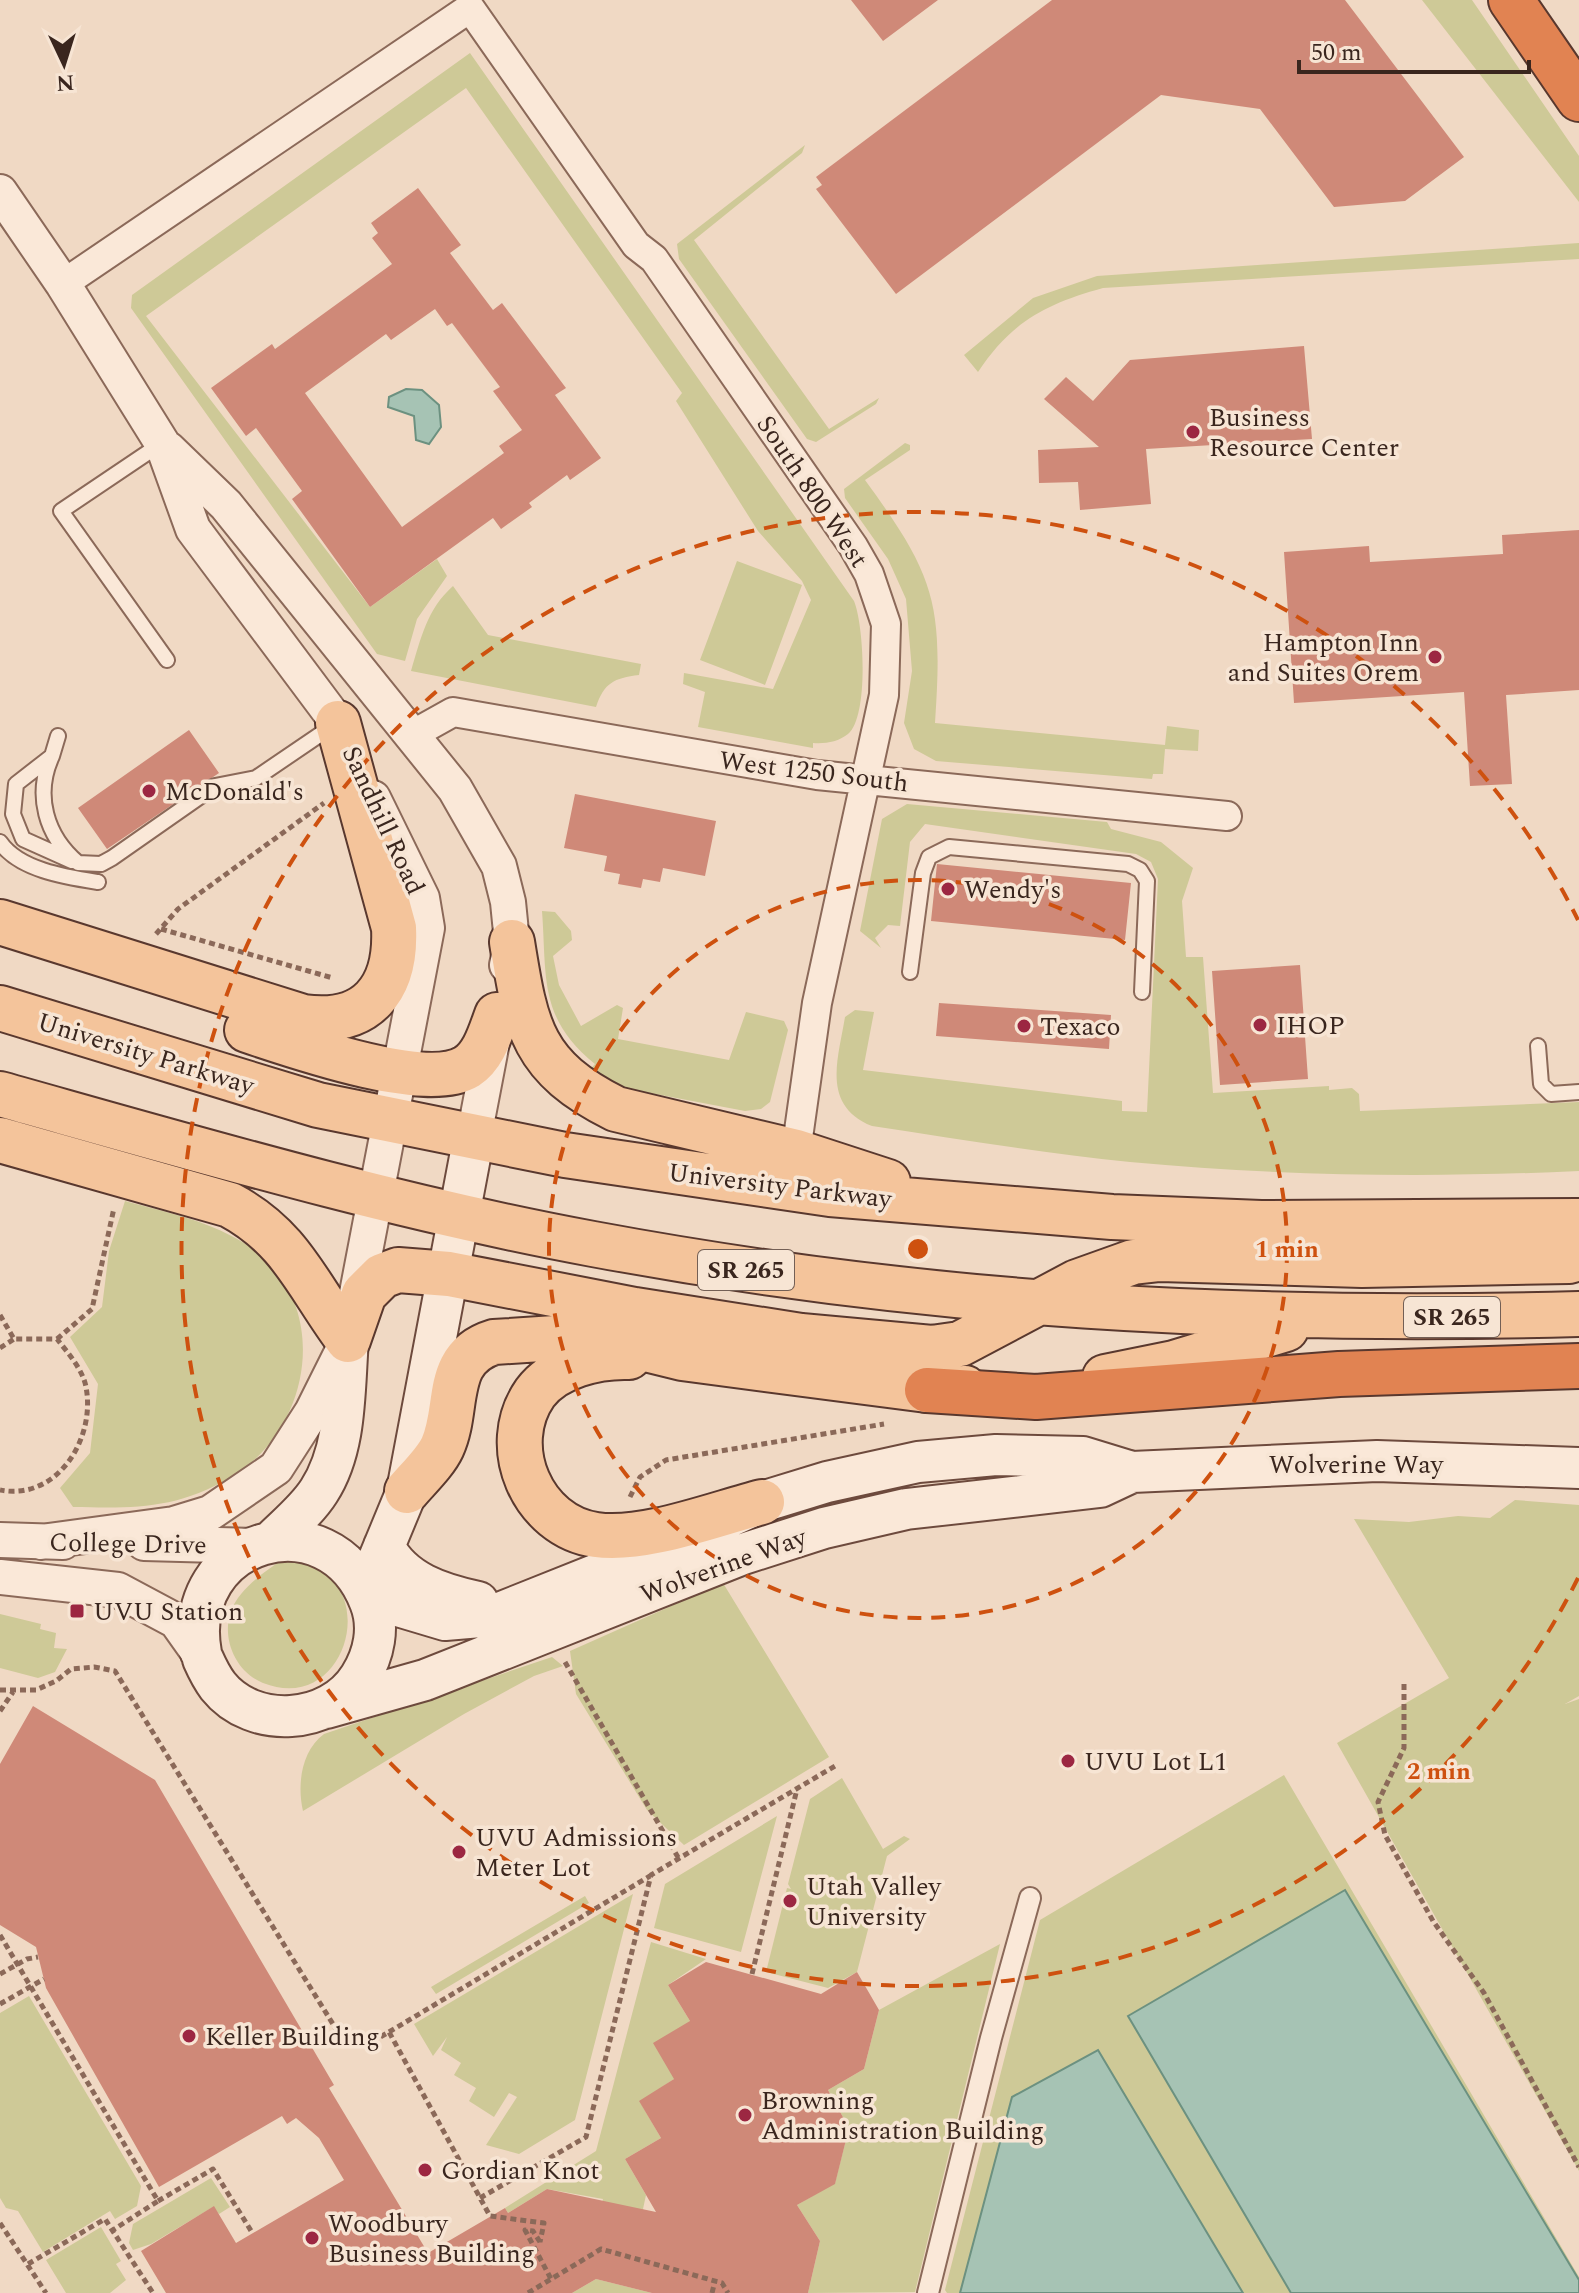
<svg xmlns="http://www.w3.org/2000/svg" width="1579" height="2293" viewBox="0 0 1579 2293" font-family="Spectral,serif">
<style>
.green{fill:#cec997}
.water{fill:#a6c3b4;stroke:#6c9180;stroke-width:2}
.building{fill:#cf8978;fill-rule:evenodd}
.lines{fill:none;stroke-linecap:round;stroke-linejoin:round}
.service-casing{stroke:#8b6959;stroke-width:18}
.pedestrian-casing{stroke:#8b6959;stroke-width:24}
.minor-casing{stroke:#8b6959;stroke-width:32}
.tertiary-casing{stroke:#8b6959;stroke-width:38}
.secondary-casing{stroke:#6d4a3d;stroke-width:44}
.primary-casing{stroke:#59382e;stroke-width:48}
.motorway-casing{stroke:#59382e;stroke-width:48}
.path{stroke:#8b6959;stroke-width:5;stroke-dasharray:6 4;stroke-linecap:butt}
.service{stroke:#fae8d8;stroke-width:14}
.pedestrian{stroke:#fae8d8;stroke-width:20}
.minor{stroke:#fae8d8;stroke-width:28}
.tertiary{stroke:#fae8d8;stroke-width:34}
.secondary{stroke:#fae8d8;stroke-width:40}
.primary{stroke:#f4c49b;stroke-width:44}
.motorway{stroke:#e18352;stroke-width:44}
.path-bridge{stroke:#8b6959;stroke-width:5;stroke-dasharray:6 4;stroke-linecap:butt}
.ring{fill:none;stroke:#ce510f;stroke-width:4;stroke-dasharray:14 10}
.poi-dot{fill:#9c2742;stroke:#f7e5d4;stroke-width:3}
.labels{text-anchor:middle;stroke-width:7;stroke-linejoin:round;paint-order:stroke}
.shield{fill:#f7e5d4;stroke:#735f55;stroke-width:2}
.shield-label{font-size:24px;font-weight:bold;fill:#3a261e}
.poi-label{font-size:26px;fill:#3a261e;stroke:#f7e5d4;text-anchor:start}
.street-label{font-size:26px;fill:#3a261e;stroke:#f7e5d4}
.centre{fill:#ce510f;stroke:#f7e5d4;stroke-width:4}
.ring-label{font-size:24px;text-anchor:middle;font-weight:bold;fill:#ce510f;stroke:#f7e5d4;stroke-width:7;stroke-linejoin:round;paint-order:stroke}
</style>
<rect width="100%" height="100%" fill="#f0d9c4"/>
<path class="green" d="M 1422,0 L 1472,0 L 1579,156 L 1579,202 Z
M 470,53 L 854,601 C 864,625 869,717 848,734 C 838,742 825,744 813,743 L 813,748 L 698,727 L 705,692 L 683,684 L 684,673 L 773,689 L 811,600 L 802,581 L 758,531 L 676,401 L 682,393 L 466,88 L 146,316 L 370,607 L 437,559 L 447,576 L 417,619 L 405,661 L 377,654 L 131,308 L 132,295 Z
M 805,145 L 802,153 L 694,240 L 829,429 L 879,398 L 876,404 L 816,442 L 807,439 L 679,259 L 677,244 Z
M 1579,243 L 1579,259 L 1103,288 C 1046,304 1012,321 978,372 L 964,355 L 1033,298 L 1097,276 Z
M 905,443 L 910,445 L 910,450 L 865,480 C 936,577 943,604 935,723 L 1165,745 L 1167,726 L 1199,730 L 1198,751 L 1165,749 L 1163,774 L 1153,774 L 1152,779 L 936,761 L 914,749 L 904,723 L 912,671 L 906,599 L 888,559 L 845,498 L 844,489 Z
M 737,561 L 802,585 L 765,685 L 700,660 Z
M 453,586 L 488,635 L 641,664 L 639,675 C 614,678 604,683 596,707 L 411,671 C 421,638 427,609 453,586 Z
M 907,804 L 1107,822 L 1111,829 L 1161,842 L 1193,868 L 1182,901 L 1186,957 L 1203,957 L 1213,1093 L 1329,1086 L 1329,1090 L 1352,1088 L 1359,1094 L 1360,1111 L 1579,1102 L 1579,1171 C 1430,1178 1279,1176 1130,1162 C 1044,1153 958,1139 872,1126 C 821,1105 838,1060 845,1017 L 855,1010 L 874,1012 L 863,1070 L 1122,1101 L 1122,1111 L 1147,1112 L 1158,879 L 1151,862 L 1136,854 L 925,824 L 910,842 L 900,926 L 888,925 L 875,938 L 881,948 L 860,931 L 882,819 Z
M 542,911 L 555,912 L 571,931 L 572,940 L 553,956 L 559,985 L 581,1026 L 617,1005 L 623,1008 L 618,1039 L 729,1060 L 746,1012 L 784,1021 L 788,1030 L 770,1102 L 761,1109 L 745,1111 L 629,1089 L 589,1071 L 595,1064 C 538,1018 547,977 542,911 Z
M 125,1201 C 168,1213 212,1221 250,1247 C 333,1304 312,1430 231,1477 C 175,1510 134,1508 73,1507 L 60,1488 L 90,1453 L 98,1384 L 70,1337 L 102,1307 L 109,1251 Z
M 1515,1500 L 1579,1505 L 1579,1696 L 1565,1704 L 1579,1699 L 1579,2171 L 1337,1743 L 1449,1678 L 1354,1519 L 1409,1522 L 1458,1516 L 1490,1518 Z
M 282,1560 C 388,1560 354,1719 263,1683 C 236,1672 221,1639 231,1611 C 239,1589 264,1572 282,1560 Z
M 723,1583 L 829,1757 L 684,1845 L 647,1810 L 576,1694 L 570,1651 Z
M 0,1614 L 41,1624 L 40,1629 L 56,1633 L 54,1648 L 67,1649 L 55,1672 L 38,1678 L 0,1668 Z
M 552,1657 L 563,1666 L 534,1676 L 464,1714 L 303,1811 C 297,1785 301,1751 324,1734 Z
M 1284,1775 L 1579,2277 L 1579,2293 L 947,2293 L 945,2290 L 1040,1920 Z
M 842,1778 L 883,1849 L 904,1836 L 910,1839 L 887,1856 L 857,1972 L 828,1988 L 766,1972 L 787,1888 L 791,1889 L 788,1884 L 810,1799 Z
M 777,1816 L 741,1952 L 654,1928 L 665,1884 Z
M 633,1894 L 575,2120 L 519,2154 L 486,2145 L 517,2097 L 509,2093 L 494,2117 L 469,2101 L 476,2088 L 454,2075 L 461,2063 L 441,2050 L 447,2037 L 433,2056 L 414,2024 Z
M 585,1896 L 589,1903 L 436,1994 L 431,1987 Z
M 651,1942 L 706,1959 L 668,1985 L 690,2021 L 674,2079 L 640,2102 L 661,2138 L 625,2159 L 646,2195 L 643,2209 L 646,2214 L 602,2203 L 603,2199 L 547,2189 L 508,2213 L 505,2208 L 596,2151 Z
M 1000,1944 L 915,2292 L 808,2293 L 820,2241 L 797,2205 L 835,2183 L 849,2128 L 828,2090 L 864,2069 L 879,2010 Z
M 29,1996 L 141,2186 L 137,2206 L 115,2219 L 110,2211 L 43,2252 L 18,2211 L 6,2208 L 0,2198 L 0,2013 Z
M 211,2178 L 230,2207 L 219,2214 L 213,2207 L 151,2244 L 133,2250 L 129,2243 L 133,2224 Z
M 101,2227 L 121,2261 L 116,2264 L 126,2280 L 110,2293 L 66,2293 L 46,2260 Z
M 596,2279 L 652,2293 L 572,2293 Z"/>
<path class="water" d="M 406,389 L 422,390 L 439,405 L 441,427 L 429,444 L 416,440 L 414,416 L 388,407 L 389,397 Z
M 1345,1890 L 1579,2280 L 1579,2293 L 1291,2293 L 1128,2016 Z
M 1098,2050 L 1243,2293 L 960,2293 L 1012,2097 Z"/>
<path class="building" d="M 851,0 L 938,0 L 883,41 Z
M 1052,0 L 1345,0 L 1464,157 L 1405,201 L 1334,207 L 1260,109 L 1161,95 L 896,294 L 816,189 L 822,185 L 816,177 Z
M 418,188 L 461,245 L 450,253 L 493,310 L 502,303 L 566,388 L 555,395 L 601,458 L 570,480 L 567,475 L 529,503 L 532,507 L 501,529 L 493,518 L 370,607 L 292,499 L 302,491 L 256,428 L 246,436 L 211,388 L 272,344 L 275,349 L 392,264 L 372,238 L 378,233 L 371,223 ZM 435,309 L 447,326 L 452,323 L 500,387 L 493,391 L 522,430 L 499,446 L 504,453 L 402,527 L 305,393 L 386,334 L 391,340 Z
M 1304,346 L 1312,439 L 1146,449 L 1151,504 L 1080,510 L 1078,482 L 1039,483 L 1038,450 L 1099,447 L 1044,399 L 1066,377 L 1093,401 L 1130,360 Z
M 1579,530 L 1579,690 L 1506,695 L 1512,784 L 1470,786 L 1464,692 L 1294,703 L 1284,552 L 1369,546 L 1370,562 L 1503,554 L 1502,535 Z
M 189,730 L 219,773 L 107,849 L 78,808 Z
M 575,794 L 716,821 L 705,876 L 663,868 L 660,882 L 643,879 L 641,888 L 618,884 L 620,874 L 604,871 L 607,856 L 564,848 Z
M 937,864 L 1131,883 L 1125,940 L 931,921 Z
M 1300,965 L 1308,1079 L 1220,1085 L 1212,971 Z
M 939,1003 L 1111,1015 L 1109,1049 L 936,1036 Z
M 33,1706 L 155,1780 L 334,2085 L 329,2088 L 428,2253 L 505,2208 L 508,2213 L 547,2189 L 656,2212 L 625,2159 L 661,2138 L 639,2101 L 674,2079 L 653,2043 L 690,2021 L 668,1985 L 706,1962 L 821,1994 L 857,1972 L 879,2010 L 864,2069 L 828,2090 L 849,2128 L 835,2184 L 797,2205 L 820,2241 L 808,2293 L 652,2293 L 596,2279 L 572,2293 L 166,2293 L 141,2251 L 214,2206 L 236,2243 L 344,2180 L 319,2138 L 296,2118 L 287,2124 L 282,2116 L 159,2187 L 46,1988 L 36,1947 L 0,1925 L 0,1764 Z"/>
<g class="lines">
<defs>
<path id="service" d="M 162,443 L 61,511 L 167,660
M 58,736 L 52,756 L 16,784 L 13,814 L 23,839 L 72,861
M 52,756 C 34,795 46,836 78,863 L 101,864 L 112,858 L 215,786 L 256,778 L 334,725
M 0,842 C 19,870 66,877 98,882
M 910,972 L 923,873 L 929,857 L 949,847 L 1128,864 L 1140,870 L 1147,881 L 1142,992
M 1538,1046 L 1541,1084 L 1551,1094 L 1579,1092"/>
<path id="pedestrian" d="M 928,2293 L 991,2038 L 1030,1898"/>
<path id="minor" d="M 63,284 L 470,8 L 636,245 L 654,259 L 853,546 L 869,574 L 886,624 L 884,695 L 817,1003 L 796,1152
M 410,736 L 453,712 L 817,775 L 1227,816"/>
<path id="tertiary" d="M 0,192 L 63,284 L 162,443 L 193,529 L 338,723 L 348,743
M 168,449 L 226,505 L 455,789 L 499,866 L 508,902 L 512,942 L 507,965
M 474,1136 L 493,1037
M 0,1540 L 63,1542
M 41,1542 L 174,1524 L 210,1513 L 276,1468 L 312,1412 L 348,1340 L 427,928 L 422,898 L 373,798
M 144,1543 L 255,1546
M 0,1577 L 118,1590 L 176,1621 L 203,1659"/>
<path id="secondary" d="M 272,1541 C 287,1526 307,1510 319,1491 C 347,1448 344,1390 348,1340
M 384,1546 C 402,1582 441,1594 478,1602
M 366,1590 L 407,1491 L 474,1136
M 368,1597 L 445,1620 L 492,1616 L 635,1559 L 762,1502 L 827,1482 L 918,1462 L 996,1455 L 1083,1457 L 1132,1472 L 1377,1461 L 1579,1468
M 201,1653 C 180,1539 329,1495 370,1602 C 380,1627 374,1655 360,1677 C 330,1725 253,1730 218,1686 C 212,1678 207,1668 203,1659
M 326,1708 L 425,1680 L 743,1554 L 824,1528 L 906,1509 L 1100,1487 L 1132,1472"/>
<path id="primary" d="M 0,922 L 303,1017 C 367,1026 397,989 394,928 L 338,723
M 512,942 C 526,1029 532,1067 616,1109 L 796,1152 L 888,1182
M 0,1008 L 318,1105 L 565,1155 L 830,1194 L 1112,1217 L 1261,1223 L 1579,1221
M 247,1030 C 292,1045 426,1092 467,1067 C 484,1056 490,1034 497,1015
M 0,1094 C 196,1149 393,1207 593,1244 C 926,1306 1242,1323 1579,1314
M 0,1140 L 230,1205 C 292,1238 308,1287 348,1340
M 348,1340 L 364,1294 L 382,1276 L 398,1270 L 449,1274 L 635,1310 L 801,1336 L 932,1348 L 960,1344 L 1077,1282 L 1133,1262 L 1160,1259 L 1362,1265 L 1569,1261 L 1579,1258
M 629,1357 C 598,1356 555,1366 535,1393 C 498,1446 532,1526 596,1535 C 644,1542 715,1514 762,1502
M 1105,1377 L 1174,1363 L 1286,1329
M 407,1491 C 418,1478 435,1462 442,1447 C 460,1408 442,1358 494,1342 L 571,1337 L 613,1341 L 682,1358 L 927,1390 L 965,1388"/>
<path id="motorway" d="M 1511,0 L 1579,99
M 927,1390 L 1036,1397 L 1339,1374 L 1579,1366"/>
</defs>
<use href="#service" class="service-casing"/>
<use href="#pedestrian" class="pedestrian-casing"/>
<use href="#minor" class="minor-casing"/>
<use href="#tertiary" class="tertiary-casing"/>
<use href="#secondary" class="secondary-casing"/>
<use href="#primary" class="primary-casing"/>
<use href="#motorway" class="motorway-casing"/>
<path class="path" d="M 161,929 L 333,978
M 156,934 L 178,909 L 324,803
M 0,1315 L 14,1339 L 57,1339 C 68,1353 83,1370 86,1387 C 96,1439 57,1501 0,1490
M 57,1339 L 92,1309 L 114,1208
M 0,1348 L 14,1339
M 630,1497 L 640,1477 L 666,1460 L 884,1424
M 565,1662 L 679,1859
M 1404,1684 L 1404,1748 L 1378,1802 L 1385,1835 L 1433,1921 L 1484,1993 L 1579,2167
M 0,1690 L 36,1690 L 56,1681 L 71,1669 L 94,1667 L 115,1671 L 336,2029 L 373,2041 L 389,2032 L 490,2216 L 544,2223 L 540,2242
M 0,1711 L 13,1692
M 0,1935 L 158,2201 L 113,2230
M 752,1974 L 797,1789
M 389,2032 L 650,1876
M 480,2198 L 586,2137 L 651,1875 L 835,1766
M 158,2201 L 213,2169 L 253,2234
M 0,2223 L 46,2293
M 540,2242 L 533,2231 L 525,2230 L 551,2279
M 28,2264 L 105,2219 L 153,2293
M 528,2293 L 601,2249 L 722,2283 L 728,2293
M 712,2293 L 715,2281"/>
<use href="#service" class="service"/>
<use href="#pedestrian" class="pedestrian"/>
<use href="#minor" class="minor"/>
<use href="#tertiary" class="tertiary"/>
<use href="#secondary" class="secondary"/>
<use href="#primary" class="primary"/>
<use href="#motorway" class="motorway"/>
<path class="path-bridge" d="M 0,1974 L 27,1959 L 38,1957
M 0,2004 L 44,1979"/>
</g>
<g class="ring">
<circle cx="918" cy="1249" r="369"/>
<path d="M1578 1578A737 737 0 1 1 1578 920"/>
</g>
<g class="poi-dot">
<circle cx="1193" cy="432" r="8"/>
<circle cx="1435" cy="657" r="8"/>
<circle cx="149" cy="791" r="8"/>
<circle cx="948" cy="889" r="8"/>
<circle cx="1260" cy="1025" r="8"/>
<circle cx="1024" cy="1026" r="8"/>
<rect x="69" y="1603" width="16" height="16" rx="4"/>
<circle cx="1068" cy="1761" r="8"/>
<circle cx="459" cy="1852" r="8"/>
<circle cx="790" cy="1901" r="8"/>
<circle cx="189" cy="2036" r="8"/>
<circle cx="745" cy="2115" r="8"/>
<circle cx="425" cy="2170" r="8"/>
<circle cx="312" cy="2238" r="8"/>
</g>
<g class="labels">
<g class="shield">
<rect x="698" y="1250" width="96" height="40" rx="6"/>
<rect x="1404" y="1297" width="96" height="40" rx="6"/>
</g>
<g class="shield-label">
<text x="746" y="1278">SR 265</text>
<text x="1452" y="1325">SR 265</text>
</g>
<g class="poi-label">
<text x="1209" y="426">Business<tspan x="1209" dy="30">Resource Center</tspan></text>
<text x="1419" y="651" text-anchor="end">Hampton Inn<tspan x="1419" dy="30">and Suites Orem</tspan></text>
<text x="165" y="800">McDonald's</text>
<text x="964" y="898">Wendy's</text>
<text x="1276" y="1034">IHOP</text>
<text x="1040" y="1035">Texaco</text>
<text x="93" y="1620">UVU Station</text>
<text x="1084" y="1770">UVU Lot L1</text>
<text x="475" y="1846">UVU Admissions<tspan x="475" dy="30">Meter Lot</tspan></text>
<text x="806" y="1895">Utah Valley<tspan x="806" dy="30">University</tspan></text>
<text x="205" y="2045">Keller Building</text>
<text x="761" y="2109">Browning<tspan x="761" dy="30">Administration Building</tspan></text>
<text x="441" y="2179">Gordian Knot</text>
<text x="328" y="2232">Woodbury<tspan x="328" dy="30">Business Building</tspan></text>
</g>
<g class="street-label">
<text transform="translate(813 491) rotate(56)" y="9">South 800 West</text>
<text transform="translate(814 771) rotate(7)" y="9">West 1250 South</text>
<text transform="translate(384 820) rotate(65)" y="9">Sandhill Road</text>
<text transform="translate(146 1053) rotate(17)" y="9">University Parkway</text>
<text transform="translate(780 1185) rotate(7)" y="9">University Parkway</text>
<text x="1356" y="1473">Wolverine Way</text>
<text transform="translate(128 1543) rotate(1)" y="9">College Drive</text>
<text transform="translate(723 1565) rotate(-20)" y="9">Wolverine Way</text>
</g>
</g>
<circle cx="918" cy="1249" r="12" class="centre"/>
<g class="ring-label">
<text x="1287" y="1257">1 min</text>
<text x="1439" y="1779">2 min</text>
</g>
<g transform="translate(64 64) rotate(176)" stroke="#f7e5d4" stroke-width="6" paint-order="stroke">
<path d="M0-6L14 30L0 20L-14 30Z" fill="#3a261e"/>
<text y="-12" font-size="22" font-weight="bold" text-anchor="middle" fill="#3a261e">N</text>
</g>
<path d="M1299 60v12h230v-12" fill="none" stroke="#3a261e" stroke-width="4"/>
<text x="1311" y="60" font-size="24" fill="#3a261e" stroke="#f7e5d4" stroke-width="6" paint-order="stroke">50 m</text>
</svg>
